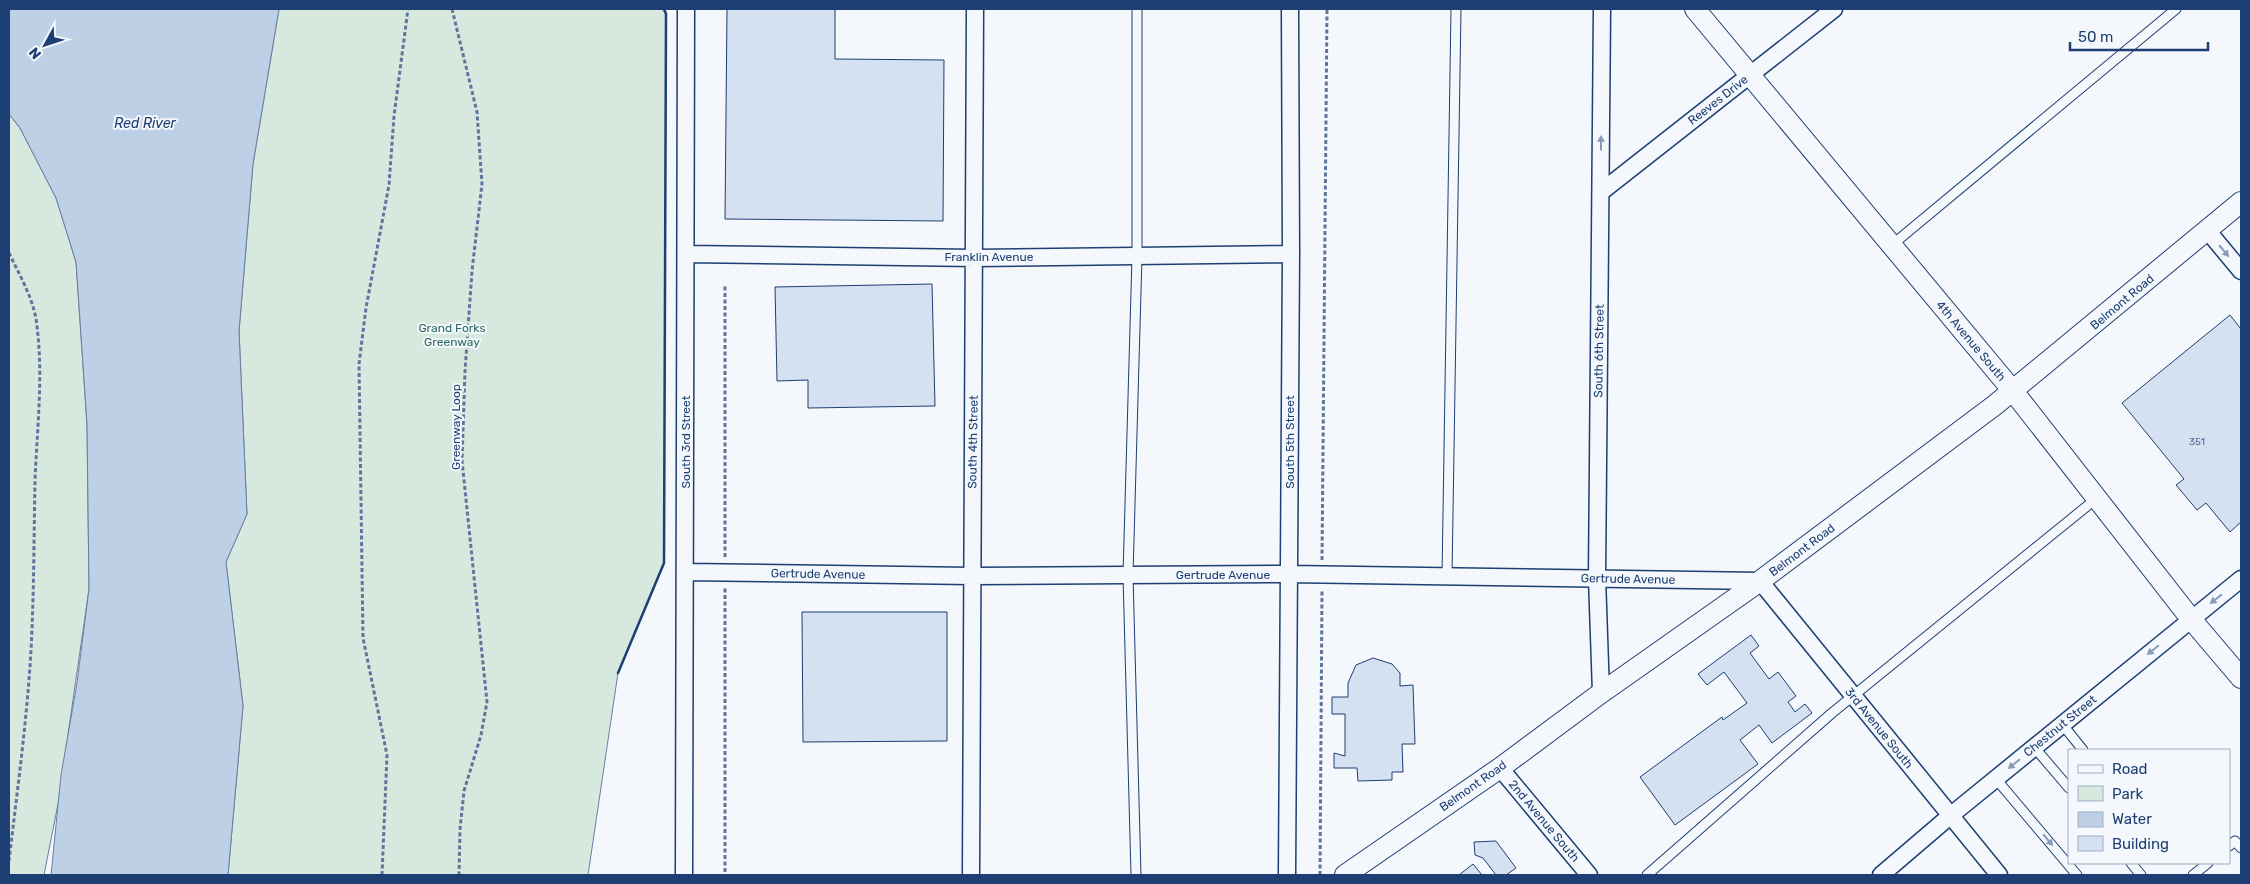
<svg xmlns="http://www.w3.org/2000/svg" width="2250" height="884" viewBox="0 0 2250 884" font-family="Rubik,sans-serif">
<style>
.green{fill:#d7e8df;stroke:#687fa3}
.water{fill:#bed0e5;stroke:#687fa3}
.building{fill:#d5e0f0;stroke:#1d3f73}
.lines{fill:none;stroke-linecap:round;stroke-linejoin:round}
.service-casing{stroke:#1d3f73;stroke-width:11}
.minor-casing{stroke:#1d3f73;stroke-width:19}
.tertiary-casing{stroke:#1d3f73;stroke-width:22}
.path{stroke:#5e769c;stroke-width:3;stroke-dasharray:4 2.5;stroke-linecap:butt}
.service{stroke:#f4f7fb;stroke-width:9}
.minor{stroke:#f4f7fb;stroke-width:16}
.tertiary{stroke:#f4f7fb;stroke-width:20}
.wall{stroke:#1d3f73;stroke-width:2.5}
.oneway{fill:#889bb7}
.labels{text-anchor:middle;stroke-width:4;stroke-linejoin:round;paint-order:stroke}
.number-label{font-size:10px;fill:#4b6792}
.street-label{font-size:12px;fill:#1d3f73;stroke:#f4f7fb}
.park-label{font-size:12px;fill:#2c6c60;stroke:#f4f7fb}
.water-label{font-size:14px;font-style:italic;fill:#1d3f73;stroke:#f4f7fb}
</style>
<rect width="100%" height="100%" fill="#f4f7fb"/>
<path class="green" d="M 279,9 L 662,9 L 666,14 L 664,563 L 618,673 L 588,875 L 228,875 L 243,706 L 226,562 L 247,514 L 239,331 L 253,164 Z
M 9,114 L 20,128 L 56,198 L 76,262 L 87,424 L 89,589 L 58,804 L 44,875 L 9,875 Z"/>
<path class="water" d="M 9,9 L 279,9 L 253,164 L 239,331 L 247,514 L 226,562 L 243,706 L 228,875 L 51,875 L 61,775 L 77,683 L 89,589 L 87,424 L 76,262 L 56,198 L 20,128 L 9,114 Z"/>
<path class="building" d="M 727,9 L 835,9 L 835,59 L 944,60 L 943,221 L 725,219 Z
M 932,284 L 935,406 L 808,408 L 808,380 L 777,381 L 775,287 Z
M 2230,315 L 2241,329 L 2241,522 L 2230,532 L 2206,503 L 2197,510 L 2176,485 L 2184,479 L 2122,403 Z
M 802,612 L 947,612 L 947,741 L 803,742 Z
M 1751,635 L 1759,646 L 1750,653 L 1769,679 L 1778,672 L 1796,696 L 1788,702 L 1795,712 L 1805,704 L 1812,713 L 1772,743 L 1759,725 L 1740,740 L 1758,764 L 1675,825 L 1640,777 L 1722,717 L 1723,720 L 1747,703 L 1724,672 L 1707,685 L 1698,674 Z
M 1373,658 L 1392,664 L 1400,673 L 1400,686 L 1413,685 L 1415,744 L 1402,744 L 1403,772 L 1392,772 L 1392,780 L 1358,781 L 1357,768 L 1334,768 L 1334,753 L 1345,756 L 1345,714 L 1332,714 L 1332,697 L 1348,697 L 1348,683 L 1356,665 Z
M 1496,841 L 1516,868 L 1506,875 L 1496,875 L 1483,858 L 1475,855 L 1474,842 Z
M 1473,864 L 1482,875 L 1459,875 Z"/>
<g class="lines">
<defs>
<path id="service" d="M 1892,245 L 2176,9
M 1447,576 L 1456,9
M 2062,724 L 2083,750
M 2034,747 L 2069,788
M 1996,779 L 2077,875
M 2229,846 L 2235,841 L 2241,848
M 2131,863 L 2141,875
M 1136,875 L 1128,575 L 1137,256 L 1137,9
M 1647,875 L 1832,713 L 2097,498
M 2193,875 L 2208,863"/>
<path id="minor" d="M 1601,192 L 1834,9
M 2207,230 L 2241,271
M 687,254 L 975,258 L 1291,254
M 686,572 L 971,576 L 1289,574 L 1760,581 L 1999,875
M 1601,693 L 1597,578 L 1602,9
M 1500,768 L 1589,875
M 684,875 L 686,9
M 971,875 L 975,9
M 1287,875 L 1291,254 L 1290,9
M 1881,875 L 1950,816 L 2241,579"/>
<path id="tertiary" d="M 1695,9 L 2013,391 L 2191,619 L 2241,678
M 1345,875 L 1500,768 L 1601,693 L 1760,581 L 1995,405 L 2241,202"/>
</defs>
<use href="#service" class="service-casing"/>
<use href="#minor" class="minor-casing"/>
<use href="#tertiary" class="tertiary-casing"/>
<path class="path" d="M 452,9 L 477,112 L 482,184 L 472,271 L 465,371 L 462,461 L 487,702 L 481,735 L 464,791 L 460,829 L 459,875
M 9,253 C 19,274 32,296 36,319 C 44,373 37,427 35,481 C 34,530 34,580 32,629 C 29,706 18,784 9,861
M 725,557 L 725,284
M 1322,560 L 1327,9
M 725,872 L 725,588
M 382,875 L 387,755 L 363,638 L 359,364 L 366,308 L 389,185 L 394,116 L 408,9
M 1320,875 L 1322,591"/>
<use href="#service" class="service"/>
<use href="#minor" class="minor"/>
<use href="#tertiary" class="tertiary"/>
<path class="wall" d="M 618,673 L 664,563 L 666,14 L 664,9"/>
</g>
<defs><path id="oneway-solid" d="M-6-.8H1V-3.2L6.5 0L1 3.2V.8H-6Z" transform="scale(1.25)"/></defs>
<g class="oneway">
<use href="#oneway-solid" transform="translate(1601 143) rotate(-90)"/>
<use href="#oneway-solid" transform="translate(2224 251) rotate(50)"/>
<use href="#oneway-solid" transform="translate(2216 599) rotate(142)"/>
<use href="#oneway-solid" transform="translate(2153 650) rotate(141)"/>
<use href="#oneway-solid" transform="translate(2014 764) rotate(141)"/>
<use href="#oneway-solid" transform="translate(2048 840) rotate(50)"/>
</g>
<g class="labels">
<g class="number-label">
<text x="2197" y="445">351</text>
</g>
<g class="street-label">
<text transform="translate(1718 100) rotate(-38)" y="4">Reeves Drive</text>
<text x="989" y="261">Franklin Avenue</text>
<text transform="translate(2122 302) rotate(-40)" y="4">Belmont Road</text>
<text transform="translate(1971 341) rotate(50)" y="4">4th Avenue South</text>
<text transform="translate(1599 351) rotate(-89)" y="4">South 6th Street</text>
<text transform="translate(456 427) rotate(-90)" y="4">Greenway Loop</text>
<text transform="translate(686 442) rotate(-90)" y="4">South 3rd Street</text>
<text transform="translate(973 442) rotate(-89)" y="4">South 4th Street</text>
<text transform="translate(1290 442) rotate(-90)" y="4">South 5th Street</text>
<text transform="translate(1802 550) rotate(-37)" y="4">Belmont Road</text>
<text transform="translate(818 574) rotate(1)" y="4">Gertrude Avenue</text>
<text x="1223" y="579">Gertrude Avenue</text>
<text transform="translate(1628 579) rotate(1)" y="4">Gertrude Avenue</text>
<text transform="translate(2060 726) rotate(-39)" y="4">Chestnut Street</text>
<text transform="translate(1879 728) rotate(51)" y="4">3rd Avenue South</text>
<text transform="translate(1473 786) rotate(-35)" y="4">Belmont Road</text>
<text transform="translate(1544 821) rotate(50)" y="4">2nd Avenue South</text>
</g>
<g class="park-label">
<text x="452" y="332">Grand Forks<tspan x="452" dy="14">Greenway</tspan></text>
</g>
<g class="water-label">
<text x="145" y="128">Red River</text>
</g>
</g>
<rect width="2250" height="884" fill="none" stroke="#1d3f73" stroke-width="20"/>
<rect x="2068" y="749" width="162" height="115" fill="#f4f7fb" stroke="#9eadc5"/>
<rect x="2078" y="765" width="25" height="8" fill="#f4f7fb" stroke="#9eadc5"/>
<text x="2112" y="774" font-size="15" fill="#1d3f73">Road</text>
<rect x="2078" y="786" width="25" height="15" fill="#d7e8df" stroke="#9eadc5"/>
<text x="2112" y="799" font-size="15" fill="#1d3f73">Park</text>
<rect x="2078" y="812" width="25" height="15" fill="#bed0e5" stroke="#9eadc5"/>
<text x="2112" y="824" font-size="15" fill="#1d3f73">Water</text>
<rect x="2078" y="836" width="25" height="15" fill="#d5e0f0" stroke="#9eadc5"/>
<text x="2112" y="849" font-size="15" fill="#1d3f73">Building</text>
<g transform="translate(45 45) rotate(230)" stroke="#f4f7fb" stroke-width="4" paint-order="stroke">
<path d="M0-4L9 19L0 12L-9 19Z" fill="#1d3f73"/>
<text y="-8" font-size="14" font-weight="bold" text-anchor="middle" fill="#1d3f73">N</text>
</g>
<path d="M2070 42v8h138v-8" fill="none" stroke="#1d3f73" stroke-width="2.5"/>
<text x="2078" y="42" font-size="15" fill="#1d3f73" stroke="#f4f7fb" stroke-width="4" paint-order="stroke">50 m</text>
</svg>
